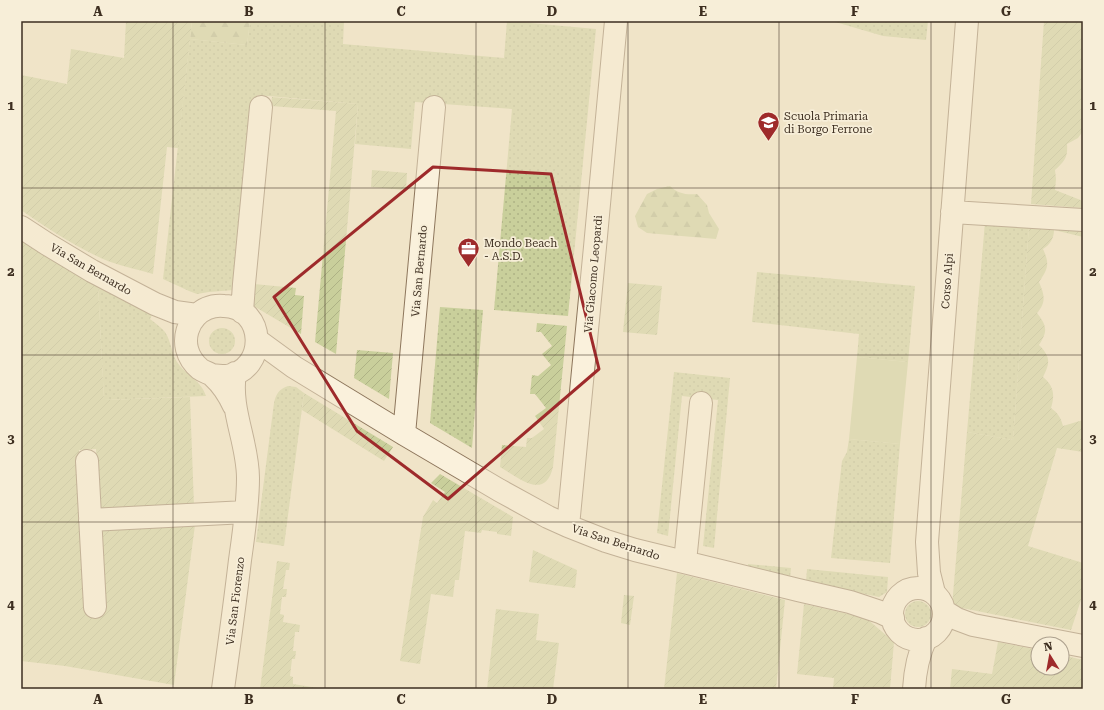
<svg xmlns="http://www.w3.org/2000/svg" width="1104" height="710" viewBox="0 0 1104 710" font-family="'Roboto Serif',serif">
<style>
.grass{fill:url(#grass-dots)}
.forest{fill:url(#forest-firs)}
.garden{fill:url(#garden-furrows)}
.pitch{fill:#c9cf9b}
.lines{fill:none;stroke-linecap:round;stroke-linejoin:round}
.minor-casing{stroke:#8d765c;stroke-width:24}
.minor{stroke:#faf1dc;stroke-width:22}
.marked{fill:none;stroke:#9e2a2b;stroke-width:3;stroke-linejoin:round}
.grid{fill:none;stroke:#3d2e20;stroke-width:1;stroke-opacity:0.55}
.labels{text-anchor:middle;stroke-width:3.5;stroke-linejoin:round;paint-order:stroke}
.poi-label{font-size:11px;fill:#3d2e20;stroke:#f7eed8;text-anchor:start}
.street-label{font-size:11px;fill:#3d2e20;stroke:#f7eed8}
.neatline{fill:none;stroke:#3d2e20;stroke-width:1.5}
.grid-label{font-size:13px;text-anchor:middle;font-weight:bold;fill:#3d2e20}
</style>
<defs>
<pattern id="grass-dots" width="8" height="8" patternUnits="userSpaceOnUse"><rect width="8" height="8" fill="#c9cf9b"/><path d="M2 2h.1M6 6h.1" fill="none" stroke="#aeb285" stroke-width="1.8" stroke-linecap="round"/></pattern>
<pattern id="forest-firs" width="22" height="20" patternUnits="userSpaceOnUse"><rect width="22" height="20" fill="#c9cf9b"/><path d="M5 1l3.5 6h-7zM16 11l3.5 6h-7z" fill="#aeb285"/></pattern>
<pattern id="garden-furrows" width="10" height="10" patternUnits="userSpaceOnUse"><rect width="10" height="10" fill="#c9cf9b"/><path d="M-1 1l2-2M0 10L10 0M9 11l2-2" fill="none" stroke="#aeb285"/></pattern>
</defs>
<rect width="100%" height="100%" fill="#f0e4c8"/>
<path class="grass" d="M 250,21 L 344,21 L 343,44 L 504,58 L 507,21 L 596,29 L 568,316 L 494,310 L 512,109 L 415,102 L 411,149 L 355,144 L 358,104 L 257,95 L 238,285 L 234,290 L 209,292 L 197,294 L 189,291 L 163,279 L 190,39 L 247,45 Z
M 832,21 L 928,21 L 926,40 L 883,36 Z
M 985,222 L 1029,226 L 1013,440 L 967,432 Z
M 757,272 L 915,286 L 908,362 L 857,357 L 859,334 L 752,322 Z
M 98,285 L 152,315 L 150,319 C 155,323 161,327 165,332 C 172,342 171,356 180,366 C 189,377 201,381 206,396 L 104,400 Z
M 440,307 L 483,310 L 472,448 L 430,423 Z
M209 341a13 13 0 1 1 26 0a13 13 0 1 1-26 0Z
M 674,372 L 730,378 L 714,548 L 703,546 L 718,400 L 682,396 L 668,536 L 657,533 Z
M 288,386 L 296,387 L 304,393 L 284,546 L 256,542 L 274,403 C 276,394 279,389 288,386 Z
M 849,439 L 900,444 L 890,563 L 831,558 L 842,461 L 847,452 Z
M 748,564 L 791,568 L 790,578 L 748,570 Z
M 807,569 L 888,577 L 887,592 L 879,597 L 806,582 Z
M905 614a13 13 0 1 1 26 0a13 13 0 1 1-26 0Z"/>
<path class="forest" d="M 192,21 L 250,21 L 247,45 L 190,39 Z
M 670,186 C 678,194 687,195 697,194 L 707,205 L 709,213 L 719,229 L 716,239 L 647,233 L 638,227 L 635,216 L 647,194 L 657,189 Z"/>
<path class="garden" d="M 126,21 L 192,21 L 178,148 L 167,147 L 153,274 C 137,269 119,266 103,259 C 74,246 47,228 21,210 L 21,75 L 67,84 L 71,49 L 124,58 Z
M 1044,21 L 1083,21 L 1083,131 L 1078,138 L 1067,144 C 1068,157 1065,161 1055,170 L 1056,179 L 1055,190 L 1083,201 L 1083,208 L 1031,204 Z
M 272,97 L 358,104 L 336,354 L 315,342 L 336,111 L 271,106 Z
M 372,170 L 407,173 L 406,190 L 371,187 Z
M 1029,226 L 1083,230 L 1083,237 L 1054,230 C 1054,238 1050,245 1043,249 C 1050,264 1048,269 1039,282 C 1044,294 1047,302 1037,313 C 1047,326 1048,331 1039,345 C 1051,357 1050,363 1043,377 C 1054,386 1055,395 1051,408 C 1058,413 1061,418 1063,426 L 1083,420 L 1083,452 L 1057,448 L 1028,546 L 1083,563 L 1083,594 L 1071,630 L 952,606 L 967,432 L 1013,440 Z
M 21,240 L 98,285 L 104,400 L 190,397 L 194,506 L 99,511 L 96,449 L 79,450 L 88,613 L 100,529 L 195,525 L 174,685 L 65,666 L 21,661 Z
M 628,283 L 662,286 L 657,335 L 623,332 Z
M 253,284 L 296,288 L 295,295 L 304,296 L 301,334 L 252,305 Z
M 537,323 L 567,326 L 553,467 C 545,501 519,478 500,467 L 502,445 L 526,447 L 527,438 L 532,438 L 544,429 L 535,416 L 546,408 L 535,394 L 530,394 L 532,375 L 538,376 L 551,365 L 542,354 L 552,346 L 541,332 L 536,332 Z
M 357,350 L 393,353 L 389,399 L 354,378 Z
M 304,393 L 393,447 L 384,461 L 302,410 Z
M 440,474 L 513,517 L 511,536 L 497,534 L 497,532 L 482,530 L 481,533 L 465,531 L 459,580 L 455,580 L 453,597 L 431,594 L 420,664 L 400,661 L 423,517 L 433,500 L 437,503 L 445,492 L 431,483 Z
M 533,550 L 577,570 L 575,588 L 529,582 Z
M 277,561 L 290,563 L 289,570 L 286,570 L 283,589 L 287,589 L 286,597 L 282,597 L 280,614 L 284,615 L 283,622 L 300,625 L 299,632 L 295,632 L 293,651 L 296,651 L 295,659 L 292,659 L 290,676 L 293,677 L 293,684 L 318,688 L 317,689 L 260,689 Z
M 677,573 L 785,600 L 776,689 L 664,689 Z
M 624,595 L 634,596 L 630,625 L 621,623 Z
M 804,604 L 866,618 L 894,642 L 890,689 L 833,689 L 834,678 L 797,674 Z
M 496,609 L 539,614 L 536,640 L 559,643 L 553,689 L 487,689 Z
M 998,642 L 1038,650 L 1038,668 L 1062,668 L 1062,655 L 1083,660 L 1083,689 L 950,689 L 952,669 L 992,674 Z"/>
<path class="pitch" d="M 857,357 L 908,362 L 900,444 L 849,439 Z"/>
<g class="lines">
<defs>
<path id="minor" d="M 952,212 L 1083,220
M 21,227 L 47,244 L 92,271 L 155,304 L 175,312 L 197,315
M 242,312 L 244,284 L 261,107
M 257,340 L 294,367 L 404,434 L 499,490 L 548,517 L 568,526 L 606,541 L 635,550 L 798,590 L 850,602 L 880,612 L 893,618
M 212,375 C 217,376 222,376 227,376 C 268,370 266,307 224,306 C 214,305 204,308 196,316 C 188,324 184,337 187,349 C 189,357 194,364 200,369 C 204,372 210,373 213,376 C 223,385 229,395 234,406
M 404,434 L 434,107
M 87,461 L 95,607
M 90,520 L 246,512
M 568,526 L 595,247 L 616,21
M 685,562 L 701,403
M892 614a26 26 0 1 1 52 0a26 26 0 1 1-52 0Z
M 934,593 L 929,573 L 927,542 L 967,21
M 944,611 L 957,619 L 973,625 L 1083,646
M 223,689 C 229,646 235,603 240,560 C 244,532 248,505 248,478 C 248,442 229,409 235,373
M 914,689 C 915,671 918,655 926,638"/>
</defs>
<use href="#minor" class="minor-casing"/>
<use href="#minor" class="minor"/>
</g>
<path d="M0 0H1104V710H0ZM 433,167 L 551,174 L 599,369 L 448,499 L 357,431 L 274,297 Z" fill="#f0e4c8" fill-opacity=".55" fill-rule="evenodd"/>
<path class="marked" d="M 433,167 L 551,174 L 599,369 L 448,499 L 357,431 L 274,297 Z"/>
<path class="grid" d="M 173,21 L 173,689M 325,21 L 325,689M 476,21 L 476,689M 628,21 L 628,689M 779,21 L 779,689M 931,21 L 931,689M 21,188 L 1083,188M 21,355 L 1083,355M 21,522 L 1083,522"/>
<defs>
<symbol id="school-pin" viewBox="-11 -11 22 30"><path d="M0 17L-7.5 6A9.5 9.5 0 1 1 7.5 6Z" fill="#9e2a2b" stroke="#f7eed8"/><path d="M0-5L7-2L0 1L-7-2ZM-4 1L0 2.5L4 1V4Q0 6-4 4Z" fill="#fff"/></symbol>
<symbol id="office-pin" viewBox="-11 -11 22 30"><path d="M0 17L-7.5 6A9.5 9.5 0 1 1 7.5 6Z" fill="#9e2a2b" stroke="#f7eed8"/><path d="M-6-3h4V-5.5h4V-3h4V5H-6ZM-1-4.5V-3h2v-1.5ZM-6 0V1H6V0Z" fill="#fff"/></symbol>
</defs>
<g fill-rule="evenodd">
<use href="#school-pin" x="756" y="110" width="25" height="34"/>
<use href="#office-pin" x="456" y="236" width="25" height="34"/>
</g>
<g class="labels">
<g class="poi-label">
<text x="784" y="120">Scuola Primaria<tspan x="784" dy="13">di Borgo Ferrone</tspan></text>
<text x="484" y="247">Mondo Beach<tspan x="484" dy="13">- A.S.D.</tspan></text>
</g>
<g class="street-label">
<text transform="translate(91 269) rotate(30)" y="4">Via San Bernardo</text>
<text transform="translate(419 271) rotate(-85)" y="4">Via San Bernardo</text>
<text transform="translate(593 274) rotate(-85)" y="4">Via Giacomo Leopardi</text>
<text transform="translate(947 281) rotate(-86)" y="4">Corso Alpi</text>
<text transform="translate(616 542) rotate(18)" y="4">Via San Bernardo</text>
<text transform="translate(235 601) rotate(-83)" y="4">Via San Fiorenzo</text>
</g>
</g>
<rect width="1104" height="710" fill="none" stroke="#f7eed8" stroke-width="44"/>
<g transform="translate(1050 656) rotate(349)"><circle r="19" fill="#f7eed8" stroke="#ada18e"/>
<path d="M0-3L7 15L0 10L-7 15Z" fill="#9e2a2b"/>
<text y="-6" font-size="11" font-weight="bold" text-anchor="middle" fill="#3d2e20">N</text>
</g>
<rect x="22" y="22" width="1060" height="666" class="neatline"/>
<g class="grid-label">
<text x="98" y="16">A</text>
<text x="249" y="16">B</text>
<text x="401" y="16">C</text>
<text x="552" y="16">D</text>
<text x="703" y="16">E</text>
<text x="855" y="16">F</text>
<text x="1006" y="16">G</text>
<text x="11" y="110">1</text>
<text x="1093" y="110">1</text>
<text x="11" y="276">2</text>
<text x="1093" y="276">2</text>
<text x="11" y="443">3</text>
<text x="1093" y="443">3</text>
<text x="11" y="609">4</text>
<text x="1093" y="609">4</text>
<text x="98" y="704">A</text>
<text x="249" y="704">B</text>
<text x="401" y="704">C</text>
<text x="552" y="704">D</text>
<text x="703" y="704">E</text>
<text x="855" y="704">F</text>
<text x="1006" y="704">G</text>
</g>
</svg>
